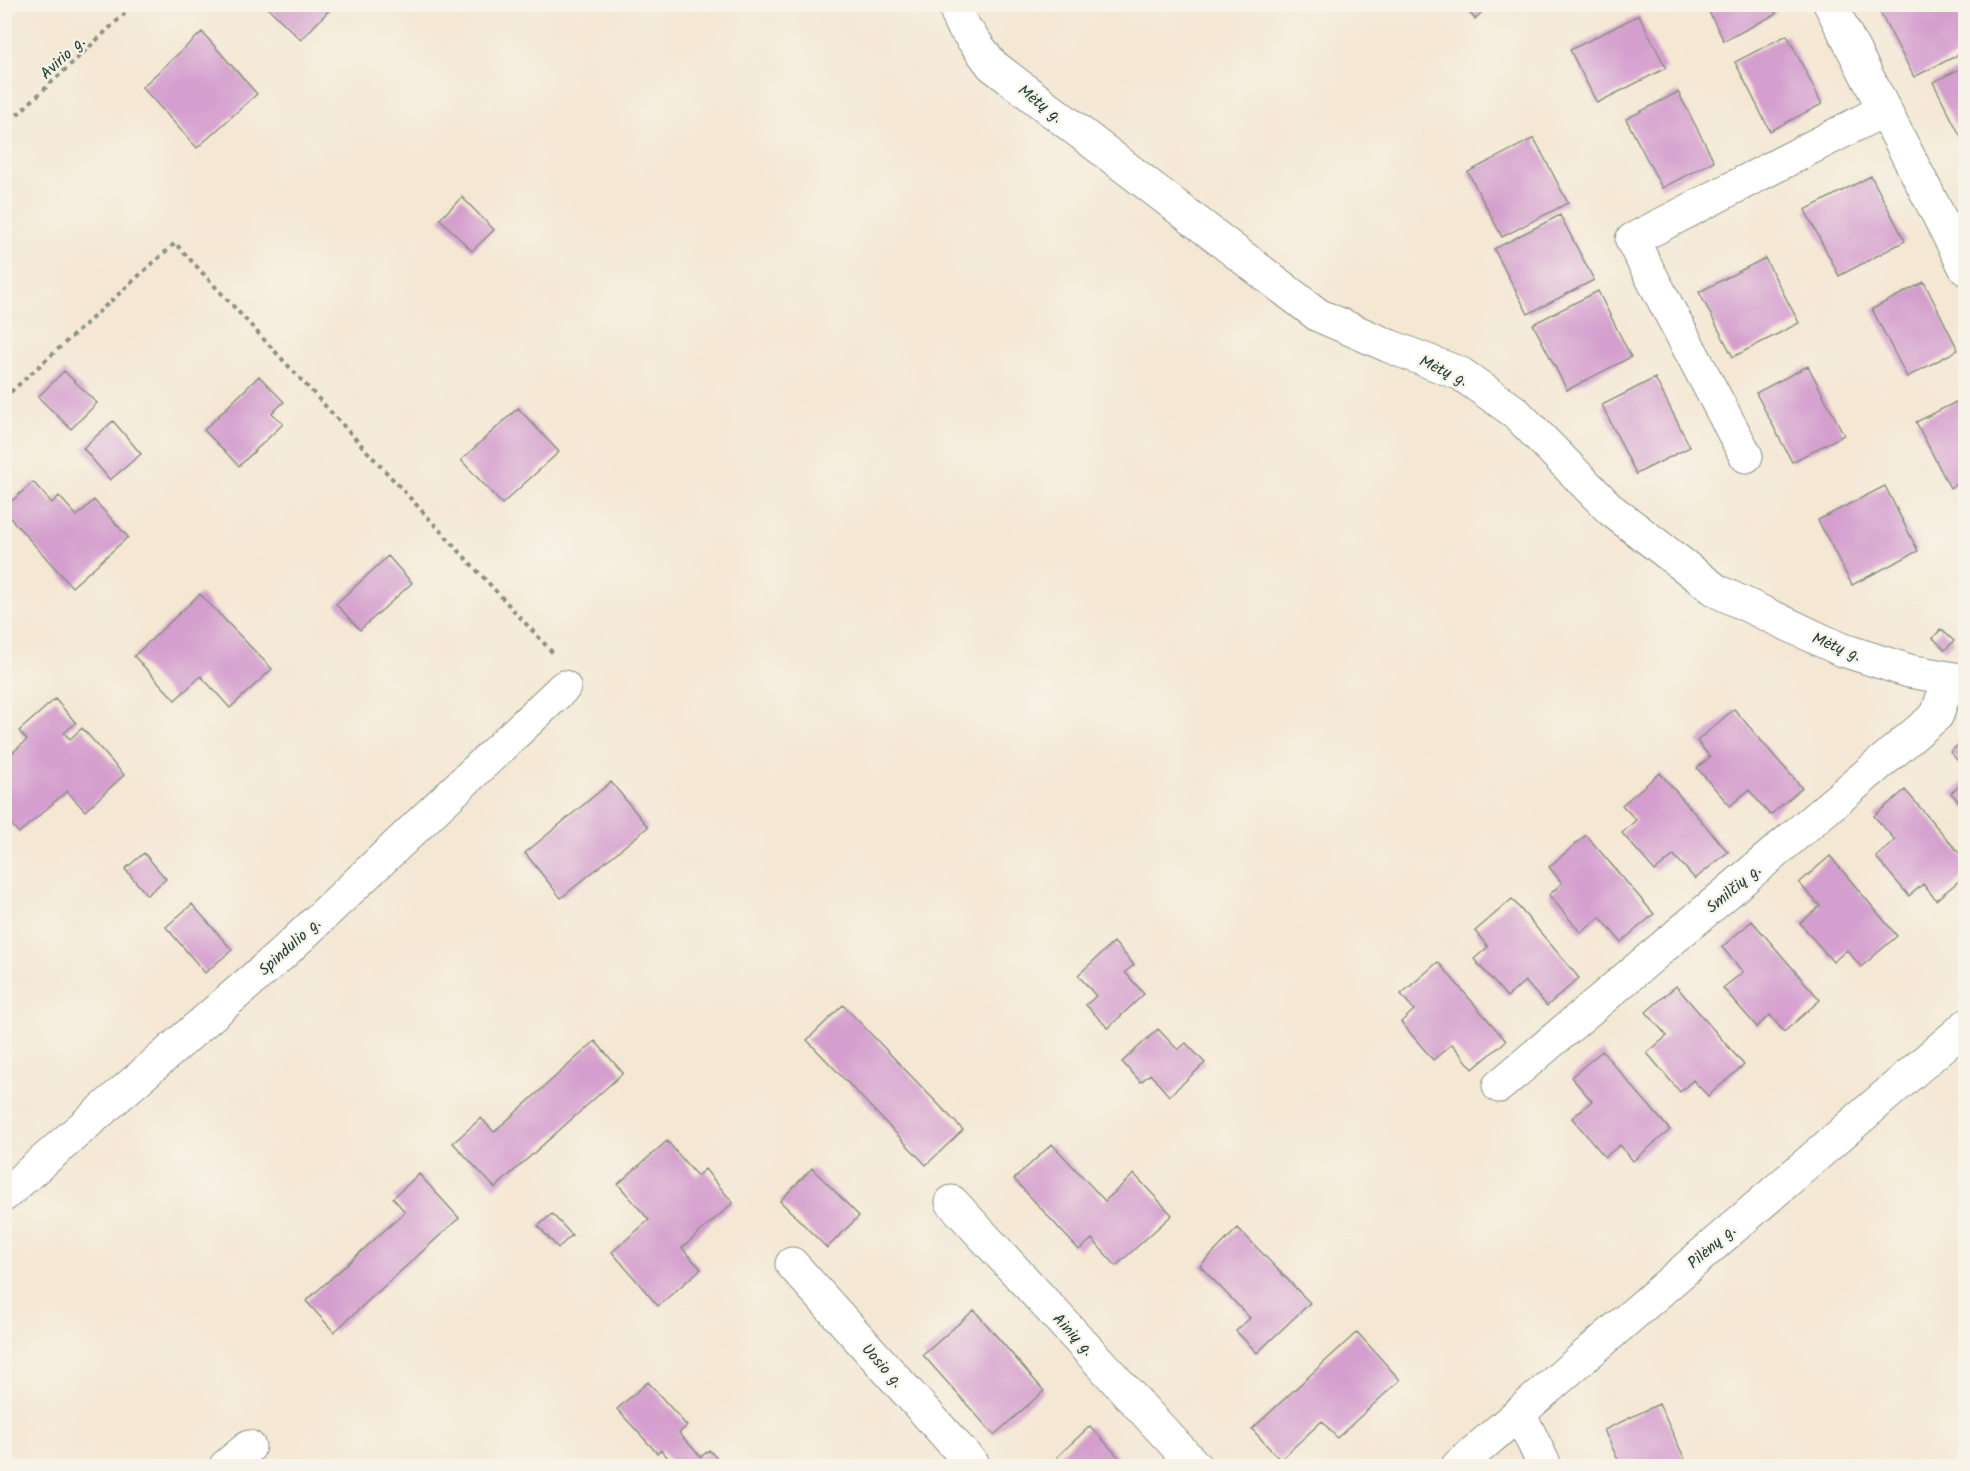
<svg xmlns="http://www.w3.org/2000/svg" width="1970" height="1471" viewBox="0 0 1970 1471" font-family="Kalam,sans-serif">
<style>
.building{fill:#d49ece}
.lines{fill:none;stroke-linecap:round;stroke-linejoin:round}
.minor-casing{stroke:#8a9284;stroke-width:35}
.path{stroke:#8a9284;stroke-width:4;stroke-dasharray:4.5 4.5;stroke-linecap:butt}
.minor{stroke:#fff;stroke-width:33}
.labels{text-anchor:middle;stroke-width:4.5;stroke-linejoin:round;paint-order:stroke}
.street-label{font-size:16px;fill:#1f3d34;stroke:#f7f3e8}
</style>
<rect width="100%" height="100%" fill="#f7f3e8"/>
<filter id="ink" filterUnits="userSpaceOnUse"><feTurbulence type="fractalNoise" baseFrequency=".0167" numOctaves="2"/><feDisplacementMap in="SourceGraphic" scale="12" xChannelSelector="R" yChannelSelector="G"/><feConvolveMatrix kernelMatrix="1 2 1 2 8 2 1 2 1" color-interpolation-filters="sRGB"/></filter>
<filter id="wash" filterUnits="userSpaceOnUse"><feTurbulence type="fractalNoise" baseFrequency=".008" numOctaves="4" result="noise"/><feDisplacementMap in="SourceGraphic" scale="24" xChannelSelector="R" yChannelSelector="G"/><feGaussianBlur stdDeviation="1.35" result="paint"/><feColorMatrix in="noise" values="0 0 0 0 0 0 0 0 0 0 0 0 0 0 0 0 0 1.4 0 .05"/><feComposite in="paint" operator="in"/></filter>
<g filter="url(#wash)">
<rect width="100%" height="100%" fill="#f4e7d3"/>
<g id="blocks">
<path class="building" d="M 264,4 L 335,4 L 301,40 Z
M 1462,4 L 1490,4 L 1475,19 Z
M 1705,4 L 1771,4 L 1776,14 L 1724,41 Z
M 1895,4 L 1960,4 L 1966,15 L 1966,51 L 1914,77 L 1880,12 Z
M 1639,15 L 1666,68 L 1597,103 L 1570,50 Z
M 202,32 L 257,94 L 197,148 L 142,87 Z
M 1787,35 L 1822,104 L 1770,131 L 1735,62 Z
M 1966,66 L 1966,147 L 1933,82 Z
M 1678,92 L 1714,161 L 1662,188 L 1626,119 Z
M 1534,138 L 1568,203 L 1502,237 L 1468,172 Z
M 1871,176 L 1905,241 L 1839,276 L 1805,210 Z
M 462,197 L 494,230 L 472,251 L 440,219 Z
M 1560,215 L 1594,280 L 1528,314 L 1494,249 Z
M 1765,258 L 1799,323 L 1733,357 L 1699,292 Z
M 1924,282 L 1958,350 L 1907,377 L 1872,309 Z
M 1598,291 L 1631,357 L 1567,390 L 1533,324 Z
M 1808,366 L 1844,435 L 1792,462 L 1756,393 Z
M 64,371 L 97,403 L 71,429 L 38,397 Z
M 259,376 L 284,402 L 272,413 L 283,424 L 239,466 L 204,430 Z
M 1655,378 L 1690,447 L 1636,474 L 1602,405 Z
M 1966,397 L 1966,479 L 1950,488 L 1916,422 Z
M 518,408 L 559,452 L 502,504 L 461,460 Z
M 113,421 L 141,454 L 110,480 L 83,448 Z
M 33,482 L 52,503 L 59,496 L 77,516 L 94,500 L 128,537 L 72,587 L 4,511 L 4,508 Z
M 1885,486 L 1918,551 L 1852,585 L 1818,520 Z
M 388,556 L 412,583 L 360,630 L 336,604 Z
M 200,594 L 272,669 L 230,708 L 201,676 L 175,700 L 134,656 Z
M 1941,629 L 1954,641 L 1945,650 L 1933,638 Z
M 55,699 L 76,723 L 64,733 L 70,739 L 82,728 L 124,775 L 85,811 L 67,791 L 19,833 L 4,816 L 4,760 L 27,740 L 19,731 Z
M 1734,709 L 1802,788 L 1770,815 L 1749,790 L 1730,806 L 1697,768 L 1710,757 L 1697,741 Z
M 1966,738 L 1966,770 L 1950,752 Z
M 1660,773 L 1728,852 L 1695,879 L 1674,855 L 1655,871 L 1622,833 L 1636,820 L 1622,805 Z
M 1966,780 L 1966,810 L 1951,793 Z
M 611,782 L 648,827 L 561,898 L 525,853 Z
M 1905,790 L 1966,861 L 1966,875 L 1936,900 L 1923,884 L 1909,896 L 1876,857 L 1895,840 L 1874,816 Z
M 1586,835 L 1654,914 L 1621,942 L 1600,917 L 1581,933 L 1549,895 L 1562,883 L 1549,867 Z
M 144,853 L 166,879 L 147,895 L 125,869 Z
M 1830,856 L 1897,936 L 1861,967 L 1847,950 L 1833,962 L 1800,923 L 1820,906 L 1799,883 Z
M 1512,899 L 1579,978 L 1547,1006 L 1525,981 L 1507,997 L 1474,959 L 1488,947 L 1475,931 Z
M 192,904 L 232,950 L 205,973 L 166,927 Z
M 1752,921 L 1820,1000 L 1784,1032 L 1770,1015 L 1757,1027 L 1723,988 L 1743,972 L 1722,947 Z
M 1114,942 L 1134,965 L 1125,972 L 1144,994 L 1108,1028 L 1086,1005 L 1096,996 L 1078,975 Z
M 1438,962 L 1506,1041 L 1473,1069 L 1452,1044 L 1433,1060 L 1401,1022 L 1414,1010 L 1401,994 Z
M 1676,986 L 1744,1065 L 1708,1096 L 1693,1080 L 1680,1092 L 1647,1053 L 1667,1036 L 1646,1012 Z
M 843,1005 L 963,1130 L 926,1165 L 807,1040 Z
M 1158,1029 L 1178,1050 L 1186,1043 L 1205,1063 L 1169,1096 L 1150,1074 L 1141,1082 L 1122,1062 Z
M 595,1041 L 623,1073 L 495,1188 L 453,1143 L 481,1118 L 494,1132 Z
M 1602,1051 L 1670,1130 L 1633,1161 L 1620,1145 L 1605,1157 L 1572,1118 L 1592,1101 L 1571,1077 Z
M 667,1141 L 697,1176 L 705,1169 L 733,1203 L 682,1248 L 701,1269 L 658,1306 L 612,1252 L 649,1220 L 618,1184 Z
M 1052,1144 L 1105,1201 L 1134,1174 L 1172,1215 L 1116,1266 L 1092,1239 L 1079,1250 L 1014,1179 Z
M 812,1168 L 859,1216 L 827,1248 L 780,1201 Z
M 419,1174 L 459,1218 L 334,1332 L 306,1301 L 405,1212 L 393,1198 Z
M 552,1214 L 572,1235 L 558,1248 L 538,1226 Z
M 1238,1228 L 1310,1303 L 1257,1353 L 1236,1331 L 1250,1318 L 1200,1266 Z
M 974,1310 L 1044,1391 L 994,1435 L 923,1355 Z
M 1357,1332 L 1400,1380 L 1337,1438 L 1322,1421 L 1280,1460 L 1252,1429 Z
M 648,1382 L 687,1426 L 679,1433 L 701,1457 L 709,1450 L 724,1466 L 675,1466 L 661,1450 L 657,1453 L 617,1409 Z
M 1659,1404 L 1688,1466 L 1633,1466 L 1631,1461 L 1621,1466 L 1604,1430 Z
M 1090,1426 L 1127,1466 L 1066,1466 L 1057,1457 Z"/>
</g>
</g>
<g filter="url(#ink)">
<use href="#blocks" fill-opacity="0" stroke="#8a9284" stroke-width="1.5"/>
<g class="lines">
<defs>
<path id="minor" d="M 955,4 L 960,22 L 992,65 L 1318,315 L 1389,346 L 1461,374 L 1515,412 L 1611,510 L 1717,591 L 1840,649 L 1909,671 L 1966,681
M 1830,4 L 1966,269
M 1746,456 L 1632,240 L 1884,110
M 1499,1086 L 1937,715 L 1949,678
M 4,1195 L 282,954 L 564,687
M 952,1202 L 1195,1466
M 792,1264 L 974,1466
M 1519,1413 L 1545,1466
M 226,1466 L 249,1447
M 1458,1466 L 1966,1026"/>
</defs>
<use href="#minor" class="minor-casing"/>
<path class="path" d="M 4,127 L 135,4
M 4,398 L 175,243 L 553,653"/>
<use href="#minor" class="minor"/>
</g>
</g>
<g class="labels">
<g class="street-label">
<text transform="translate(62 57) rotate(-43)" y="6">Avirio g.</text>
<text transform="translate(1041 103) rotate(38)" y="6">Mėtų g.</text>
<text transform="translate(1444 370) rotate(25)" y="6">Mėtų g.</text>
<text transform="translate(1837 646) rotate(22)" y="6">Mėtų g.</text>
<text transform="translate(1733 888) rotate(-40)" y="6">Smilčių g.</text>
<text transform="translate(289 946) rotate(-42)" y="6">Spindulio g.</text>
<text transform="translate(1711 1246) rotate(-41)" y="6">Pilėnų g.</text>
<text transform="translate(1074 1334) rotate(47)" y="6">Ainių g.</text>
<text transform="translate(883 1365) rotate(48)" y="6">Uosio g.</text>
</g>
</g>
<rect width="1970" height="1471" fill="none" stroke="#f7f3e8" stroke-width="24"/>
</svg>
